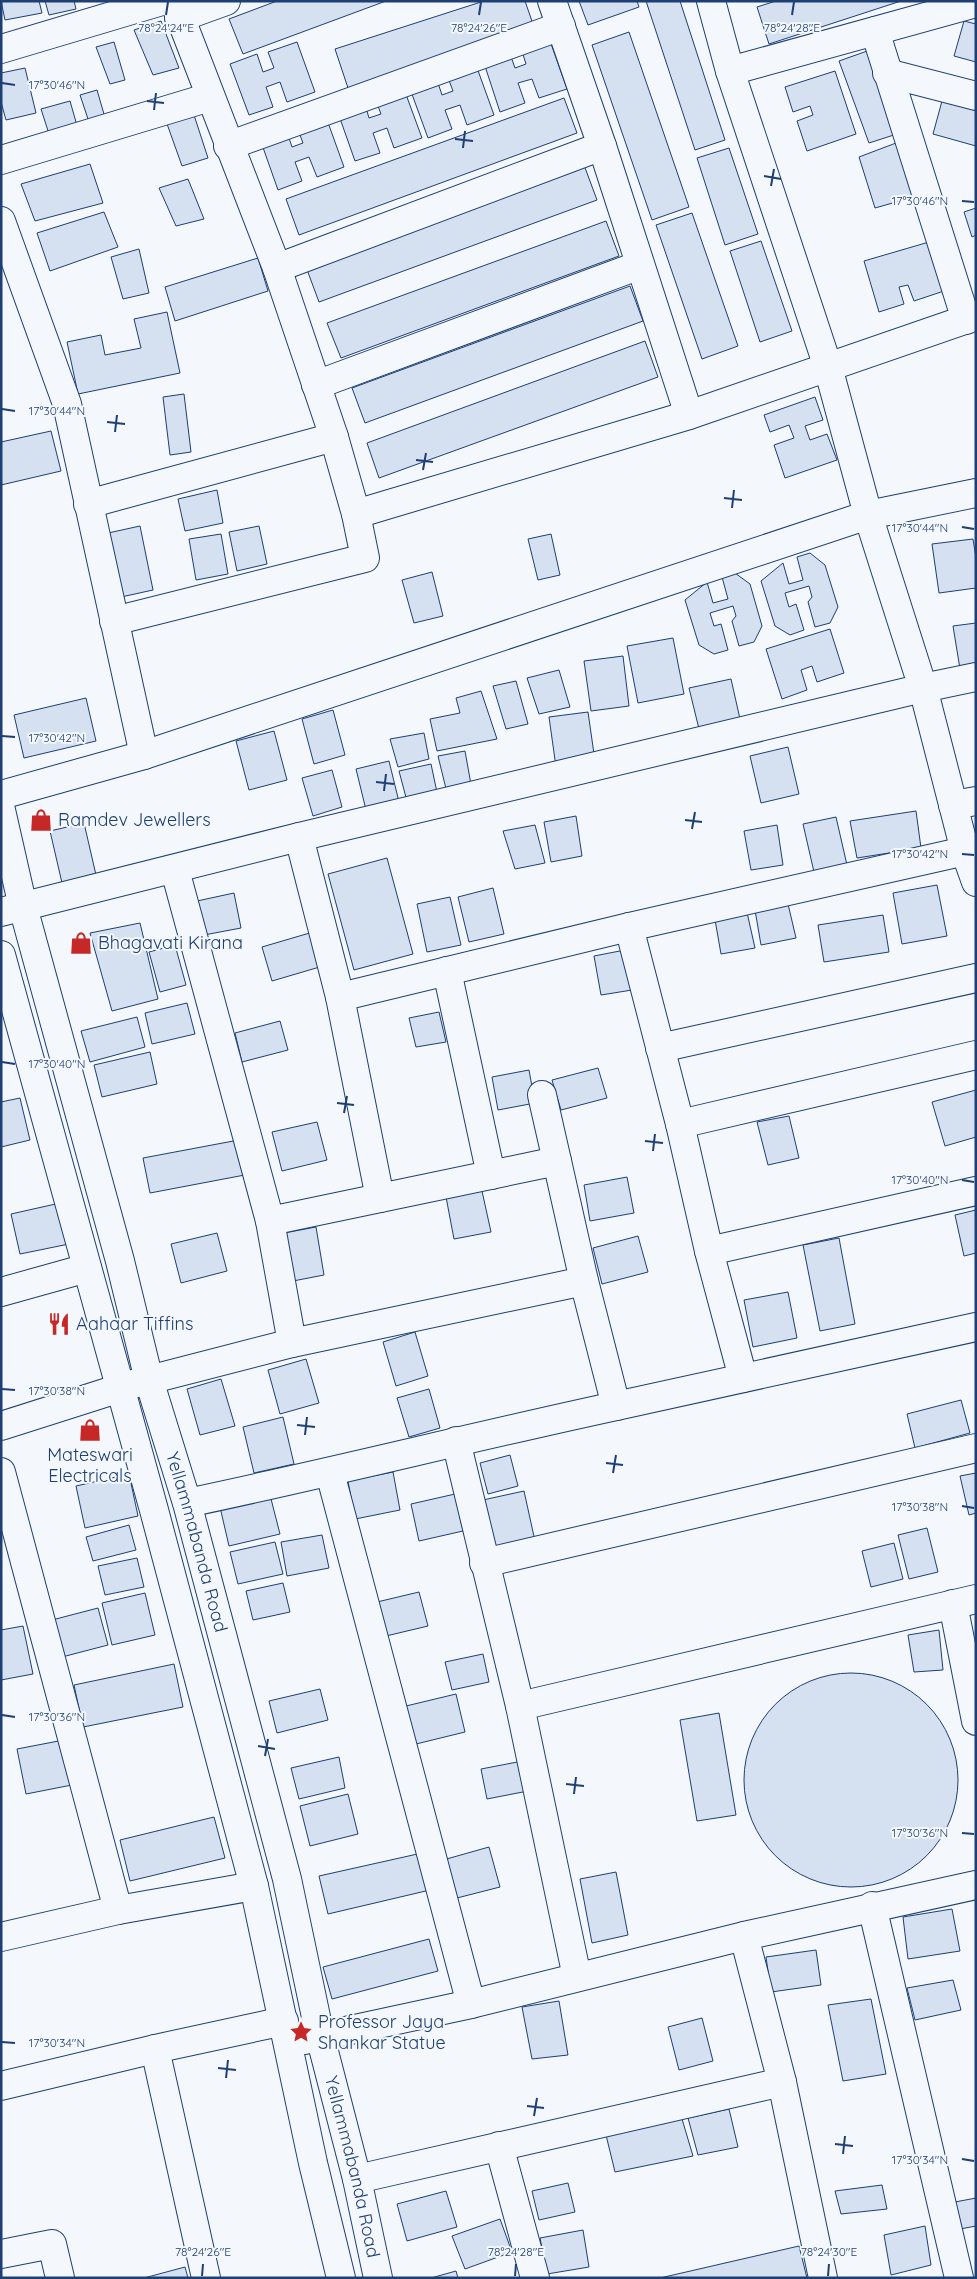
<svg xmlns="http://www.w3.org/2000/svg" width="977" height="2279" viewBox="0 0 977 2279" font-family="Quicksand,sans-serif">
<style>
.building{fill:#d5e0f0;stroke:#1d3f73}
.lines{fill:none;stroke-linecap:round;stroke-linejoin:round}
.minor-casing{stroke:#1d3f73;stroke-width:30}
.minor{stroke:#f4f7fb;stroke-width:28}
.ticks{fill:none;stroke:#1d3f73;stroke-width:2}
.labels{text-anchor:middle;stroke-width:4;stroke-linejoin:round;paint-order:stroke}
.poi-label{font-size:18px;fill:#1d3f73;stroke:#f4f7fb;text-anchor:start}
.street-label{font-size:18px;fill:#1d3f73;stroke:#f4f7fb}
.ticks-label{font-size:12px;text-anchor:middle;fill:#1d3f73;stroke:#f4f7fb;stroke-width:4;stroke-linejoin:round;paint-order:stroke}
</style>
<rect width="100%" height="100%" fill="#f4f7fb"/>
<path class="building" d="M 1,1 L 39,1 L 42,13 L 5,20 Z
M 45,1 L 74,1 L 76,9 L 49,15 Z
M 277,1 L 386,1 L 243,54 L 229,19 Z
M 484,1 L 525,1 L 534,27 L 348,88 L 335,49 Z
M 579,1 L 637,1 L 639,7 L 588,25 Z
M 646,1 L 680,1 L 725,140 L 695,150 Z
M 776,1 L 901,1 L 769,44 L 757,7 Z
M 161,21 L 179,68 L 153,75 L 134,30 Z
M 964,21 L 976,24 L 976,62 L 954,56 Z
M 629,32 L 689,207 L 652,220 L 592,45 Z
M 549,38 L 567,89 L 539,98 L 532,79 L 518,83 L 525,103 L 500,112 L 483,60 L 509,51 L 515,68 L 526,64 L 521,48 Z
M 114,42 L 125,80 L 110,84 L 96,47 Z
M 297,42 L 315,92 L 287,102 L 280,82 L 266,87 L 273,107 L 249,115 L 230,64 L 257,54 L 263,72 L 274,68 L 268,52 Z
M 870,50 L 900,133 L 869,143 L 839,61 Z
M 476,65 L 494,115 L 467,125 L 460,105 L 445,110 L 452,129 L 428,138 L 409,86 L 436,77 L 442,95 L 453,91 L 447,75 Z
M 25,68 L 36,113 L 6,120 L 1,102 L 1,73 Z
M 835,71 L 856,134 L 807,151 L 797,121 L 813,115 L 810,106 L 793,112 L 785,87 Z
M 404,89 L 422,138 L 394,148 L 387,128 L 373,133 L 380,153 L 355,161 L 337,110 L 364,101 L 369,118 L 381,114 L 375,98 Z
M 97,90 L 106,121 L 90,125 L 80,95 Z
M 564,98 L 577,133 L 299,235 L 286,199 Z
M 70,101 L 78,129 L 50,137 L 41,109 Z
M 942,101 L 976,110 L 976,146 L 933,134 Z
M 193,112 L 208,158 L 182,166 L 166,121 Z
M 326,117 L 344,167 L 317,177 L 309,157 L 295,162 L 302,181 L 278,190 L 260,139 L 286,129 L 292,147 L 303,143 L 297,127 Z
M 896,143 L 914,197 L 875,208 L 859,157 Z
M 729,148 L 758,234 L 725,245 L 697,158 Z
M 90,164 L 103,203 L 35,221 L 21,184 Z
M 584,165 L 597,200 L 319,302 L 306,267 Z
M 188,179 L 204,219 L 176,226 L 159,188 Z
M 976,208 L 976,235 L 972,237 L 964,212 Z
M 104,212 L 118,247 L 50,271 L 37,233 Z
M 692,213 L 738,346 L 702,359 L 656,225 Z
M 606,221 L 619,256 L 341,358 L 327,323 Z
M 761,241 L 792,331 L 760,342 L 730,251 Z
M 929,242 L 944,291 L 914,301 L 908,285 L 899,287 L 904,304 L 879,312 L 864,261 Z
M 139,249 L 149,293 L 123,299 L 111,257 Z
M 258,258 L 268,291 L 175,321 L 165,287 Z
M 630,286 L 643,321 L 365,423 L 352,388 Z
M 167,312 L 180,373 L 78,394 L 67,342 L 101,335 L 105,355 L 141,348 L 134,319 Z
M 645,341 L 658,377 L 379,478 L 367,443 Z
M 184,394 L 191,452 L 170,455 L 163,397 Z
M 815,397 L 823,420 L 805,426 L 810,440 L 827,434 L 837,460 L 785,478 L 774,445 L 794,438 L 789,425 L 770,432 L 764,415 Z
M 51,431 L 61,471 L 1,485 L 1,442 Z
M 217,490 L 223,523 L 185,531 L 178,499 Z
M 140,526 L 153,590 L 121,597 L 108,533 Z
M 259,526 L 267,564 L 237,571 L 229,532 Z
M 221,534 L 228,574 L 196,580 L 189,539 Z
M 551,534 L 560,575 L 538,580 L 528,539 Z
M 973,539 L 976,558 L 976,588 L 939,593 L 932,544 Z
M 810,553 L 825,565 L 838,607 L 830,623 L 815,627 L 808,602 L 812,597 L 809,586 L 785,593 L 789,607 L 796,604 L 804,630 L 790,635 L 775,626 L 761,581 L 783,563 L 789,584 L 803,580 L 797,557 Z
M 432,572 L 443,616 L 414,623 L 402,580 Z
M 735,573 L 750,584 L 762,626 L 754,642 L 739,646 L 732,621 L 736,616 L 733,606 L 710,613 L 714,626 L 721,624 L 728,650 L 714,654 L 699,645 L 685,600 L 707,582 L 713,603 L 728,599 L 722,577 Z
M 976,623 L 976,666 L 960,669 L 953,626 Z
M 830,629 L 844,673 L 817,682 L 812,666 L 801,670 L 807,690 L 782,699 L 766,649 Z
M 673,638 L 684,694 L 638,703 L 627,646 Z
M 623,656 L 629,706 L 591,711 L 584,661 Z
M 559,670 L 570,707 L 539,714 L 527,678 Z
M 731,679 L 740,719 L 699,729 L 689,688 Z
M 516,681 L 528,724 L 506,729 L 493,686 Z
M 481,691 L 497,739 L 437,751 L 430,719 L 460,713 L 456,698 Z
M 86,698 L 96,741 L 24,758 L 14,715 Z
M 333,710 L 345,755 L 314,764 L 302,719 Z
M 588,712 L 595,761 L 556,767 L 549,717 Z
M 274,731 L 287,780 L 249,790 L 236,741 Z
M 424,733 L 429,759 L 398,767 L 390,739 Z
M 788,747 L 799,794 L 761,803 L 750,756 Z
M 465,751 L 472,790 L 448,797 L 438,756 Z
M 389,761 L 400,806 L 367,814 L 356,769 Z
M 431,764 L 438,797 L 408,805 L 399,771 Z
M 332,770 L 342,807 L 313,816 L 302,778 Z
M 916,811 L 921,848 L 857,858 L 850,821 Z
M 576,816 L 582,856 L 551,862 L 544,822 Z
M 836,817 L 847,865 L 814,872 L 803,824 Z
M 84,823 L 96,875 L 62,883 L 50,831 Z
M 535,825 L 545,863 L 515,869 L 503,831 Z
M 777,825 L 783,865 L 751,870 L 744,831 Z
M 387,858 L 413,954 L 354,970 L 328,874 Z
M 937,885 L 947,936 L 902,944 L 893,893 Z
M 493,888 L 504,934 L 469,942 L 458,897 Z
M 234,893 L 241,928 L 204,935 L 197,901 Z
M 450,897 L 461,945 L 427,952 L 417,904 Z
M 788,904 L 796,938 L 761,945 L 755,910 Z
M 746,908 L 755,948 L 721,954 L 714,914 Z
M 883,915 L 889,952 L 824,962 L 818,925 Z
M 140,923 L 158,999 L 112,1011 L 90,933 Z
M 313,932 L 323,966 L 272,981 L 262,947 Z
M 175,945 L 186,985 L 160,992 L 149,952 Z
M 625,950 L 632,990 L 601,995 L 594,956 Z
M 187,1003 L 195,1034 L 152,1044 L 145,1013 Z
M 439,1012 L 446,1042 L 416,1047 L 409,1018 Z
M 137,1017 L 145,1047 L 90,1062 L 81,1031 Z
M 280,1021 L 288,1050 L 242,1062 L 235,1033 Z
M 150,1052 L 157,1084 L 102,1097 L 94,1065 Z
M 598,1068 L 607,1098 L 561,1110 L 552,1080 Z
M 529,1070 L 535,1103 L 498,1110 L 492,1077 Z
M 976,1090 L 976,1137 L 945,1146 L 932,1102 Z
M 20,1098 L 30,1140 L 1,1147 L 1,1102 Z
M 789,1116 L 799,1158 L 768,1165 L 757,1122 Z
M 317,1122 L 327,1160 L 282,1171 L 272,1132 Z
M 244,1139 L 250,1174 L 150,1193 L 143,1158 Z
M 627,1177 L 634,1213 L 590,1221 L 584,1185 Z
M 482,1191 L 491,1232 L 454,1239 L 446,1197 Z
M 60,1203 L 69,1244 L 20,1254 L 11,1214 Z
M 976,1210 L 976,1253 L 964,1256 L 955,1215 Z
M 316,1227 L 324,1275 L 293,1281 L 284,1233 Z
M 217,1233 L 227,1271 L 181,1283 L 171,1244 Z
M 638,1236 L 648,1272 L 602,1284 L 593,1248 Z
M 839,1238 L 855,1324 L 820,1331 L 803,1245 Z
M 788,1292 L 797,1338 L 753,1347 L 744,1300 Z
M 415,1332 L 428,1376 L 396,1386 L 383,1342 Z
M 306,1359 L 319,1403 L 280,1414 L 268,1370 Z
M 221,1379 L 235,1426 L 200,1435 L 187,1389 Z
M 429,1389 L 440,1428 L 409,1437 L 397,1398 Z
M 961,1400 L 970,1433 L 915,1448 L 907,1414 Z
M 283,1417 L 294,1464 L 254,1473 L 243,1427 Z
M 510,1455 L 518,1486 L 488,1494 L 480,1463 Z
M 393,1472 L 400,1510 L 355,1519 L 348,1481 Z
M 976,1473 L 976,1513 L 969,1515 L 960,1476 Z
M 129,1474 L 138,1516 L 85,1528 L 76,1486 Z
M 524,1491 L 535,1541 L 493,1549 L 483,1500 Z
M 455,1494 L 463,1531 L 419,1541 L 411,1504 Z
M 270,1495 L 280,1534 L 229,1546 L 220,1507 Z
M 129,1525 L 136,1550 L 93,1561 L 86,1537 Z
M 927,1528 L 938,1572 L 909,1579 L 898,1535 Z
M 322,1535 L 329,1568 L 287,1576 L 281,1542 Z
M 275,1542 L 283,1574 L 238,1584 L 230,1552 Z
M 894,1543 L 903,1579 L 871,1587 L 862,1551 Z
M 137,1558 L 144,1587 L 105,1595 L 98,1566 Z
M 283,1583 L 290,1612 L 253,1620 L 246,1591 Z
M 419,1592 L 428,1626 L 386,1636 L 377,1602 Z
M 145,1593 L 155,1635 L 112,1645 L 102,1603 Z
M 98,1608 L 108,1645 L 62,1657 L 52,1620 Z
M 23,1626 L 33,1674 L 1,1680 L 1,1630 Z
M 939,1630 L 943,1670 L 914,1672 L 908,1635 Z
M 483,1654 L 489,1682 L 452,1690 L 445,1662 Z
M 174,1664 L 183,1707 L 83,1727 L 74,1685 Z
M744 1780a107 107 0 1 1 214 0a107 107 0 1 1-214 0Z
M 320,1689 L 328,1720 L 277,1733 L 269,1701 Z
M 456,1694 L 465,1732 L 416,1744 L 406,1706 Z
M 719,1713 L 736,1815 L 697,1821 L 680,1720 Z
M 69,1739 L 77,1784 L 26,1794 L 17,1749 Z
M 339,1757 L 345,1788 L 299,1799 L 291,1768 Z
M 528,1760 L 533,1790 L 487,1799 L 481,1769 Z
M 348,1794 L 358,1834 L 310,1846 L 300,1806 Z
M 214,1817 L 225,1858 L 130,1881 L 120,1840 Z
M 489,1847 L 500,1887 L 453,1899 L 443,1860 Z
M 422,1853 L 430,1890 L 328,1914 L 319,1876 Z
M 616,1872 L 628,1935 L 592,1943 L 580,1879 Z
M 952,1909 L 960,1951 L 908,1959 L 903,1917 Z
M 429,1939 L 438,1971 L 332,1999 L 323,1967 Z
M 816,1950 L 821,1985 L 771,1992 L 766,1957 Z
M 953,1980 L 961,2010 L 915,2020 L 907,1988 Z
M 871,1999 L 886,2074 L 843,2081 L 828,2005 Z
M 559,2001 L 568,2055 L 532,2059 L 522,2007 Z
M 702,2018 L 713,2061 L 679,2070 L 668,2027 Z
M 729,2109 L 738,2147 L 698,2155 L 688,2118 Z
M 682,2119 L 693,2156 L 615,2172 L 606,2135 Z
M 568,2183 L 575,2212 L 539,2220 L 532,2191 Z
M 882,2185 L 887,2209 L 841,2214 L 835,2191 Z
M 446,2191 L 457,2227 L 407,2241 L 397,2204 Z
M 976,2198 L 976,2226 L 960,2229 L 955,2202 Z
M 500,2219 L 512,2252 L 465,2269 L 452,2236 Z
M 925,2226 L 931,2265 L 891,2275 L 884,2235 Z
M 583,2230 L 589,2267 L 547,2274 L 540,2238 Z
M 799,2246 L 807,2278 L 660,2278 Z
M 185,2267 L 188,2278 L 144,2278 Z
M 456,2271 L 458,2278 L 431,2278 Z"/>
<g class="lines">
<defs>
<g id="minor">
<path d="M 552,1 L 602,146 L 689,415"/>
<path d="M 711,1 L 730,71 L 828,367 L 868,515 L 923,688 L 976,677"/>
<path d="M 179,18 L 226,1"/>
<path d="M 875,31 L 966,320"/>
<path d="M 1,49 L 162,1"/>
<path d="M 730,71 L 976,3"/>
<path d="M 887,73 L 976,96"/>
<path d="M 228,146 L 561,26"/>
<path d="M 1,160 L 210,97"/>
<path d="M 1,221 L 67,404 L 144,755"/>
<path d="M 277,268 L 602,146"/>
<path d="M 316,385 L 640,265"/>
<path d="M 88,504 L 334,437 L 277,268 L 174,1"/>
<path d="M 356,514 L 689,415 L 976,316"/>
<path d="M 114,621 L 365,558 L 356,514 L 334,437"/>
<path d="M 1,795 L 144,755 L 868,515 L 976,493"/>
<path d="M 953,805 L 976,801"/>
<path id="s1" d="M 1,810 L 23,907 L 120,1261 L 149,1380 L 187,1503 L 287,1879 L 320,2036 L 357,2179 L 378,2278"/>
<path d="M 299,837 L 340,997 L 380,1198 L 557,1161 L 584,1281"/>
<path d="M 175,870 L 270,1221 L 292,1343 L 584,1281 L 616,1406 L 976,1327"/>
<path d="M 1,912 L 299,837 L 923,688 L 965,851 L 976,882"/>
<path d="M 629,927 L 680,1124 L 709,1251 L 743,1378"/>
<path d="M 1,955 L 154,1510 L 254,1886 L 313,2163 L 341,2278"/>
<path d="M 447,971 L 491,1175"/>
<path d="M 340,997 L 629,927 L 965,851"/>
<path d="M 660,1048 L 976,978"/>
<path d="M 542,1095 L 557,1161"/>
<path d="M 680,1124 L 976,1055"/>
<path d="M 270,1221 L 380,1198"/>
<path d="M 709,1251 L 976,1191"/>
<path d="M 1,1292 L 87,1268"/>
<path d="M 1,1426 L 133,1384 L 292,1343"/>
<path d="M 456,1441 L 520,1706 L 577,1977"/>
<path d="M 1,1472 L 118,1910"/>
<path d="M 330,1473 L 471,2004 L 744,1936 L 976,1885"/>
<path d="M 187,1503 C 330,1473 472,1437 616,1406"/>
<path d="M 484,1563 L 976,1448"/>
<path d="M 953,1604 L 976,1721"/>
<path d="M 520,1706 L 976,1599"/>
<path d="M 872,1906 L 959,2278"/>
<path d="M 744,1936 L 782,2082 L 823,2278"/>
<path d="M 1,1937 L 118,1910 L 254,1886"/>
<path d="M 304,2040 L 471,2004"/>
<path d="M 155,2049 L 206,2278"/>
<path d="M 1,2086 L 155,2049 L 284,2021"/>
<path d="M 499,2146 L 535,2278"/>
<path d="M 357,2179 L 782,2082"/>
<path d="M 1,2254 L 52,2244 L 60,2278"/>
</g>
</defs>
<use href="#minor" class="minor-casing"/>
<use href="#minor" class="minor"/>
</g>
<path class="ticks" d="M 166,15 L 168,2M 479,15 L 481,2M 792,15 L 794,2M 2,83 L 15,85M 147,101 L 164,103M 154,110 L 156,93M 455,139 L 473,141M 463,148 L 465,131M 764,176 L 781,179M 771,186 L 774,169M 962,201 L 974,202M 2,409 L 15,411M 107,422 L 125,424M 115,432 L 117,415M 416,460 L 433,462M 423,470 L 426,453M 724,498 L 742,500M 732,508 L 734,490M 962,527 L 974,529M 2,736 L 15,737M 376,782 L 394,784M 384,791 L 386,774M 685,820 L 702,822M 692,829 L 695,812M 962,854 L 974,855M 2,1062 L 15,1064M 337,1103 L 354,1105M 344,1113 L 347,1096M 645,1141 L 663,1143M 653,1151 L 655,1134M 962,1180 L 974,1182M 2,1389 L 15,1390M 297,1425 L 315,1427M 305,1435 L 307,1417M 606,1463 L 623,1465M 613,1473 L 616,1455M 962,1506 L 974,1508M 2,1715 L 15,1717M 258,1746 L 275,1749M 265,1756 L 268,1739M 566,1784 L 584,1786M 574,1794 L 576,1777M 962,1833 L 974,1834M 2,2042 L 15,2043M 218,2068 L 236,2070M 226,2078 L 228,2060M 527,2106 L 544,2108M 534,2116 L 537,2098M 835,2144 L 853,2146M 843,2154 L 845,2136M 962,2159 L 974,2161M 202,2276 L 203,2264M 515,2276 L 516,2264M 828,2276 L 829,2264"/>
<defs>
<symbol id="shop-bare" viewBox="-9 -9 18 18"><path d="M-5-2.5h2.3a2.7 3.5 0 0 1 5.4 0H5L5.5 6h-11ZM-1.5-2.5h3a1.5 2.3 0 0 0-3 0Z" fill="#c62828" stroke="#f4f7fb" stroke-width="2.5" paint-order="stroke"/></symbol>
<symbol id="restaurant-bare" viewBox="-9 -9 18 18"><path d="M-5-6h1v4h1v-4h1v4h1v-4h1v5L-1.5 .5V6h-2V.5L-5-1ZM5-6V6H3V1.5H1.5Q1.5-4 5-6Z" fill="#c62828" stroke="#f4f7fb" stroke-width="2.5" paint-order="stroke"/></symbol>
<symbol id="sight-bare" viewBox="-9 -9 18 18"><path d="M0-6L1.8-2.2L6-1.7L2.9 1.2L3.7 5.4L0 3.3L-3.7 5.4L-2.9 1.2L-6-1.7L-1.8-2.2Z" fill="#c62828" stroke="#f4f7fb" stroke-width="2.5" paint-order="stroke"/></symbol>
</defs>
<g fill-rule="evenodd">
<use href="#shop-bare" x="25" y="804" width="32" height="32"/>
<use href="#shop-bare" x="65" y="927" width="32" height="32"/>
<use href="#restaurant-bare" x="43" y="1308" width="32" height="32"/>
<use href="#shop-bare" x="74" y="1414" width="32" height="32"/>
<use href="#sight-bare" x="285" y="2016" width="32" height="32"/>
</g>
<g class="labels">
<g class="poi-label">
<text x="58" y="826">Ramdev Jewellers</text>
<text x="98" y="949">Bhagavati Kirana</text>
<text x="76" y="1330">Aahaar Tiffins</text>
<text x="90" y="1461" text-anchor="middle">Mateswari<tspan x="90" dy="21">Electricals</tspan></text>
<text x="318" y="2028">Professor Jaya<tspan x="318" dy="21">Shankar Statue</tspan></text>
</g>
<g class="street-label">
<text dy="6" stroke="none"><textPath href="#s1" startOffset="758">Yellammabanda Road</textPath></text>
<text dy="6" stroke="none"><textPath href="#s1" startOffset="1402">Yellammabanda Road</textPath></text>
</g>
</g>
<g class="ticks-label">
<text x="166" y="32">78°24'24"E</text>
<text x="479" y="32">78°24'26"E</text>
<text x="792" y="32">78°24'28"E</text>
<text x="57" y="89">17°30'46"N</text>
<text x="920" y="205">17°30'46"N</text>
<text x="57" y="415">17°30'44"N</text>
<text x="920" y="532">17°30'44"N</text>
<text x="57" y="742">17°30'42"N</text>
<text x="920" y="858">17°30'42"N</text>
<text x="57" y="1068">17°30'40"N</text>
<text x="920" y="1184">17°30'40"N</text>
<text x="57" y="1395">17°30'38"N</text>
<text x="920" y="1511">17°30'38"N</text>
<text x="57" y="1721">17°30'36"N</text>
<text x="920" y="1837">17°30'36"N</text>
<text x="57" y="2047">17°30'34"N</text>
<text x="920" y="2164">17°30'34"N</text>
<text x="203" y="2256">78°24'26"E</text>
<text x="516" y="2256">78°24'28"E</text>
<text x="829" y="2256">78°24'30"E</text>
</g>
<rect width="977" height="2279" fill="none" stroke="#1d3f73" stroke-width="5"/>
</svg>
